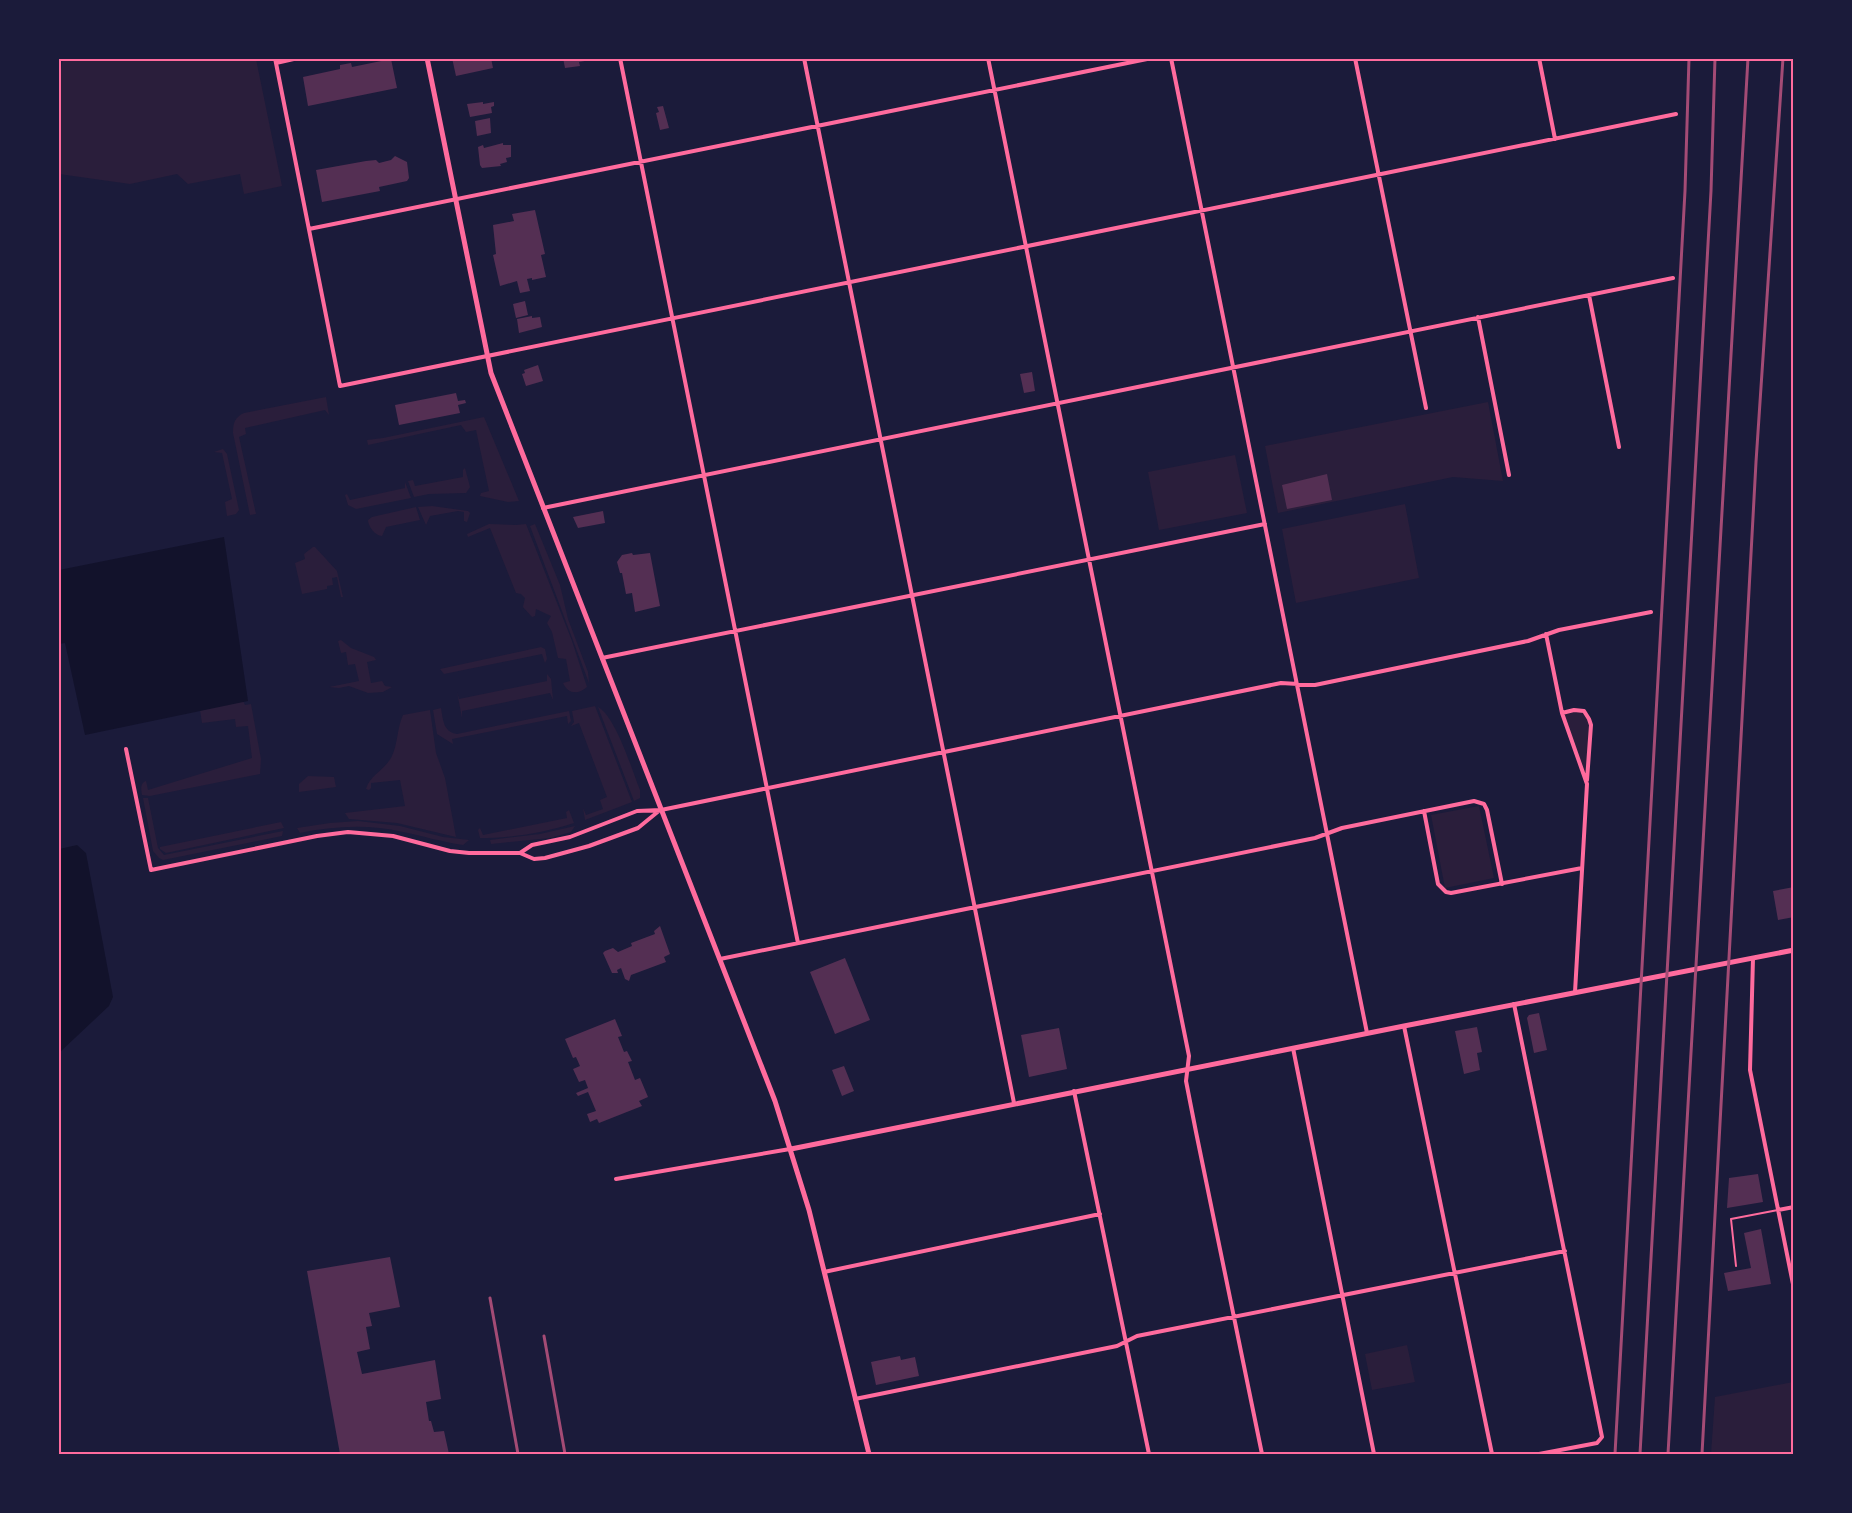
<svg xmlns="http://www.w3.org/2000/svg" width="1852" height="1513" viewBox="0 0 1852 1513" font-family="'Public Sans',sans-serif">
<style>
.green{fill:#2a1e3b}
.water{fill:#12122b}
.building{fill:#542f53}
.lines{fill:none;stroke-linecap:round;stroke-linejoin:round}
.service{stroke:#ff6b9d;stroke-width:2}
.minor{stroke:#ff6b9d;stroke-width:4}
.secondary{stroke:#ff6b9d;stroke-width:5}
.rail{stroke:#a44b75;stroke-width:3}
.neatline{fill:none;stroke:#ff6b9d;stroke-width:2}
</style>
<rect width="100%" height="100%" fill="#1b1b3a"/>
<path class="green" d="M 63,59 L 256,59 L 282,186 L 244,194 L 240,174 L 188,184 L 177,174 L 130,184 L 59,174 L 58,86 Z
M 326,397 L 329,415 L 325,410 L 245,428 L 246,434 L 239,437 L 256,514 L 250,515 L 233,433 C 233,423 235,417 244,413 Z
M 1488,402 L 1503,481 L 1453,477 L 1278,513 L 1265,446 Z
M 484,417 L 519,501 L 508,502 L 480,496 L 481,493 L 489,491 L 476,430 L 466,432 L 461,425 L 368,445 L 367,440 L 383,438 Z
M 223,449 L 227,454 L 239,510 L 236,514 L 227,516 L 225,502 L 232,499 L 222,453 L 214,452 Z
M 1235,455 L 1247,513 L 1159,530 L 1148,472 Z
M 465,468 L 470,487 L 466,493 L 429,494 L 414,497 L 408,481 L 413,480 L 415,486 L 463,477 L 463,470 Z
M 405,482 L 411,498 L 356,509 L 348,505 L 345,495 L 347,494 L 350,500 L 405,488 Z
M 1405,504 L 1419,578 L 1296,603 L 1282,529 Z
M 432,506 L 468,511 L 470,513 L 467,522 L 464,521 L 464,512 L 458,511 L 430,516 L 426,525 L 418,507 Z
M 416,507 L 420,520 L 386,527 L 382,536 C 375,536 368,526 368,520 L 372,517 Z
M 489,524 L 516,525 L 526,524 L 572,641 L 587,687 C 578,695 568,694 563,683 L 570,681 L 566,659 L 558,658 L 552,632 L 547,623 L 551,616 L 536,609 L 535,616 L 532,617 L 523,607 L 525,598 L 521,594 L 516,593 L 490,528 L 468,537 L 467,534 Z
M 535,524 L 560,585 L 568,619 L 588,672 L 589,683 L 530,526 Z
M 313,547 L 315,547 L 337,571 L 343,597 L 341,597 L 337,577 L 332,578 L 333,585 L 327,586 L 327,589 L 302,594 L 295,563 L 305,559 L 304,554 Z
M 341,640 L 351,648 L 374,657 L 376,660 L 367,662 L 371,683 L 382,681 L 385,686 L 392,687 L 383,692 L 368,693 L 349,686 L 339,688 L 329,687 L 359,681 L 355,664 L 348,665 L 346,652 L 341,653 L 338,641 Z
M 541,647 L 545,649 L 547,659 L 545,663 L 542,654 L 444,674 L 440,669 Z
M 547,674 L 551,679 L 553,700 L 550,693 L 462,711 L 462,718 L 457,692 L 459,699 L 547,681 Z
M 243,701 L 245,705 L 251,704 L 261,759 L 260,774 L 150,796 L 142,795 C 141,790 140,783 146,781 L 148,790 L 252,758 L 248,726 L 236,727 L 235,719 L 202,723 L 200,710 Z
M 595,706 L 632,802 L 585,820 L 583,808 L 586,815 L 603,809 L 600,800 L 607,797 L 579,723 L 571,726 L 574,722 L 572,711 Z
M 598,707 C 616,717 632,770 640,790 L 640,798 L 634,801 Z
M 441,708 C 443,719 443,732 457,734 L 569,711 L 571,721 L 568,724 L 567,716 L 452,739 L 453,744 L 437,734 L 433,710 Z
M 430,710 L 436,753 L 445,778 L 456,837 L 397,823 L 349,819 L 345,813 L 405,806 L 400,780 L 371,783 L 371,788 L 369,790 L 366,789 C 370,775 385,770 392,756 C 398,743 397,728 403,715 Z
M 1574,710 L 1584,711 L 1589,719 L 1587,784 L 1562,713 Z
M 308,776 L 334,777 L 336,787 L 299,792 L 299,784 Z
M 143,798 L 148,798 L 158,848 L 164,855 L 283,831 L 282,836 L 163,860 L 159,858 L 153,851 Z
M 1479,806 L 1494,878 L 1445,888 L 1431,815 Z
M 569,810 L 574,823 C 544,833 511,838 480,838 L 478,830 L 480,828 L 483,835 L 567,818 L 566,812 Z
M 358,821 L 400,826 L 443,837 L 469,840 L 463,845 C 442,842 423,836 403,832 C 368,824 334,826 300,833 L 297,828 L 330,823 Z
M 281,822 L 284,828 L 166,853 L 160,849 L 160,847 Z
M 575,826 L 571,832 L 550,838 L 491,844 L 490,840 L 540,834 Z
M 1407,1345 L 1415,1382 L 1372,1390 L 1365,1354 Z
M 1793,1382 L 1793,1454 L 1711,1454 L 1715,1397 Z"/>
<path class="water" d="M 224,537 L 248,701 L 85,735 L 65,643 L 59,644 L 59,570 Z
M 77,845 L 86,853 L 113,997 L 109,1006 L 59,1053 L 59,849 Z"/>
<path class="building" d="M 452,58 L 491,58 L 493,68 L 456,76 Z
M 563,58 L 591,58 L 591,60 L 579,62 L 580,66 L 565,68 Z
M 391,59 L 397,88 L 308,106 L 303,77 L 340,69 L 340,65 L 351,63 L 352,67 Z
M 483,102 L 483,104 L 494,102 L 494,106 L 491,107 L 492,113 L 470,117 L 467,104 Z
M 663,106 L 669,128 L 660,130 L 656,113 L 659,112 L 657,107 Z
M 490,118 L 491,133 L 477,136 L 475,121 Z
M 503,143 L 503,145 L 511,145 L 511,157 L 506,158 L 507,162 L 500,164 L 501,166 L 482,168 L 480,165 L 478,147 L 483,145 L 484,148 Z
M 395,156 L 407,162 L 409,178 L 407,181 L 379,187 L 380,191 L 322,202 L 316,170 L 366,161 L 376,160 L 379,163 L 391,160 Z
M 535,210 L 545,254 L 541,255 L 546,277 L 532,280 L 532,278 L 527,279 L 530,291 L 520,293 L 517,281 L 500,286 L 493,255 L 496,254 L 493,225 L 514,221 L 512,214 Z
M 525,301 L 528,315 L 516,318 L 513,304 Z
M 532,316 L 532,318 L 540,317 L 542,327 L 519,333 L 517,319 Z
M 538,365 L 543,381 L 526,386 L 522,374 L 525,373 L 524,370 Z
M 1032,372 L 1035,391 L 1024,393 L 1020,374 Z
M 456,393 L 458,401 L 465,400 L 466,403 L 458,405 L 460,413 L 399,425 L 395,405 Z
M 1327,474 L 1332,500 L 1287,509 L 1282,485 Z
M 603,511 L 605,523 L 578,528 L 573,517 Z
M 632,553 L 633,555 L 650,553 L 660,606 L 635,612 L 632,593 L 626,594 L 622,573 L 620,573 L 617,562 L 622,555 Z
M 1794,887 L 1794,917 L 1778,920 L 1773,891 Z
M 660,926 L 670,954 L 664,957 L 666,962 L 631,975 L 629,981 L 625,979 L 621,968 L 617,970 L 618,973 L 612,973 L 603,953 L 605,951 L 613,948 L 618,952 L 632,946 L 631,943 L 655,934 L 654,931 Z
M 845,958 L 870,1020 L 835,1034 L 810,972 Z
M 1539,1013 L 1547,1050 L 1534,1053 L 1527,1018 L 1529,1015 Z
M 615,1019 L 622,1036 L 618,1037 L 624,1052 L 627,1051 L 632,1061 L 628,1062 L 635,1080 L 640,1078 L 648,1097 L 639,1101 L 642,1106 L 599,1123 L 597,1119 L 590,1122 L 587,1114 L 596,1111 L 588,1092 L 578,1096 L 576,1093 L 588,1088 L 585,1080 L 579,1082 L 573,1069 L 580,1066 L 576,1057 L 573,1058 L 565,1039 Z
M 1477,1027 L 1482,1052 L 1477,1053 L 1480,1070 L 1464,1074 L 1455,1031 Z
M 1059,1028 L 1067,1069 L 1029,1077 L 1021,1035 Z
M 844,1066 L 854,1091 L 842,1096 L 832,1070 Z
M 1758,1174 L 1763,1202 L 1727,1208 L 1729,1178 Z
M 1761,1229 L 1771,1284 L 1728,1291 L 1724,1273 L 1751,1268 L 1744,1233 Z
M 390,1257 L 400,1307 L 369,1313 L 372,1326 L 366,1327 L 370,1349 L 357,1352 L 362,1374 L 435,1360 L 441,1399 L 426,1402 L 429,1421 L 431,1421 L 434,1432 L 444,1431 L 449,1454 L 340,1454 L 307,1271 Z
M 900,1356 L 901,1360 L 915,1357 L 919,1376 L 876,1385 L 871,1362 Z"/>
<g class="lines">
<path class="service" d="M 1736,1266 L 1731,1219 L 1778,1210"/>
<path class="minor" d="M 275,58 L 340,386 L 1676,114
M 620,58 L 798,943
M 804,58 L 1014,1103
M 988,58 L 1189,1056 L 1186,1081 L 1196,1132 L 1262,1454
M 1171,58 L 1367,1033
M 1355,58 L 1426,408
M 1539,58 L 1555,139
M 276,63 L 298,58
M 309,229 L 1152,58
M 1589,295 L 1619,447
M 1478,317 L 1509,475
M 543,508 L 1673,278
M 1546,634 L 1562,713 L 1587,784 L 1575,992
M 602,658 L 1265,524
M 1562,713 L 1574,710 L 1584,711 L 1589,719 L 1591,725 L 1587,780
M 126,749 L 151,870 L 317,836 L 348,832 L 393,836 L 450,851 L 469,853 L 520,853 L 534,859 L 545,858 L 589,846 L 638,828 L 660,810
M 1424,811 L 1438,884 L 1446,892 L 1451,893 L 1582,868
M 520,853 L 532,845 L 570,837 L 637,811 L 661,810 L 1281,683 L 1315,685 L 1528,641 L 1559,630 L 1651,612
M 1753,958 L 1750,1070 L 1794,1289
M 720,959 L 1315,838 L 1342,828 L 1474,801 L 1484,804 L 1487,810 L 1502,884
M 1514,1004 L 1602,1437 L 1597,1443 L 1539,1454
M 1404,1026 L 1492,1454
M 1293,1048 L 1374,1454
M 1074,1091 L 1149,1454
M 616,1179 L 790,1149
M 1778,1210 L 1794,1207
M 824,1272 L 1100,1214
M 855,1399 L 1117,1346 L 1137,1336 L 1565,1251"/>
<path class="secondary" d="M 427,58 L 491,373 L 775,1101 L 809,1210 L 869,1454
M 791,1149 L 1404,1026 L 1794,950"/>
<path class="rail" d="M 490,1298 L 518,1454
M 544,1336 L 565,1454
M 1615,1454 L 1685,191 L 1689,58
M 1640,1454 L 1711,191 L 1715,58
M 1668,1454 L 1748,58
M 1702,1454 L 1756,462 L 1783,58"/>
</g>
<rect width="1852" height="1513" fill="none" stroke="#1b1b3a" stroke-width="120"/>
<rect x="60" y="60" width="1732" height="1393" class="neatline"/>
</svg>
